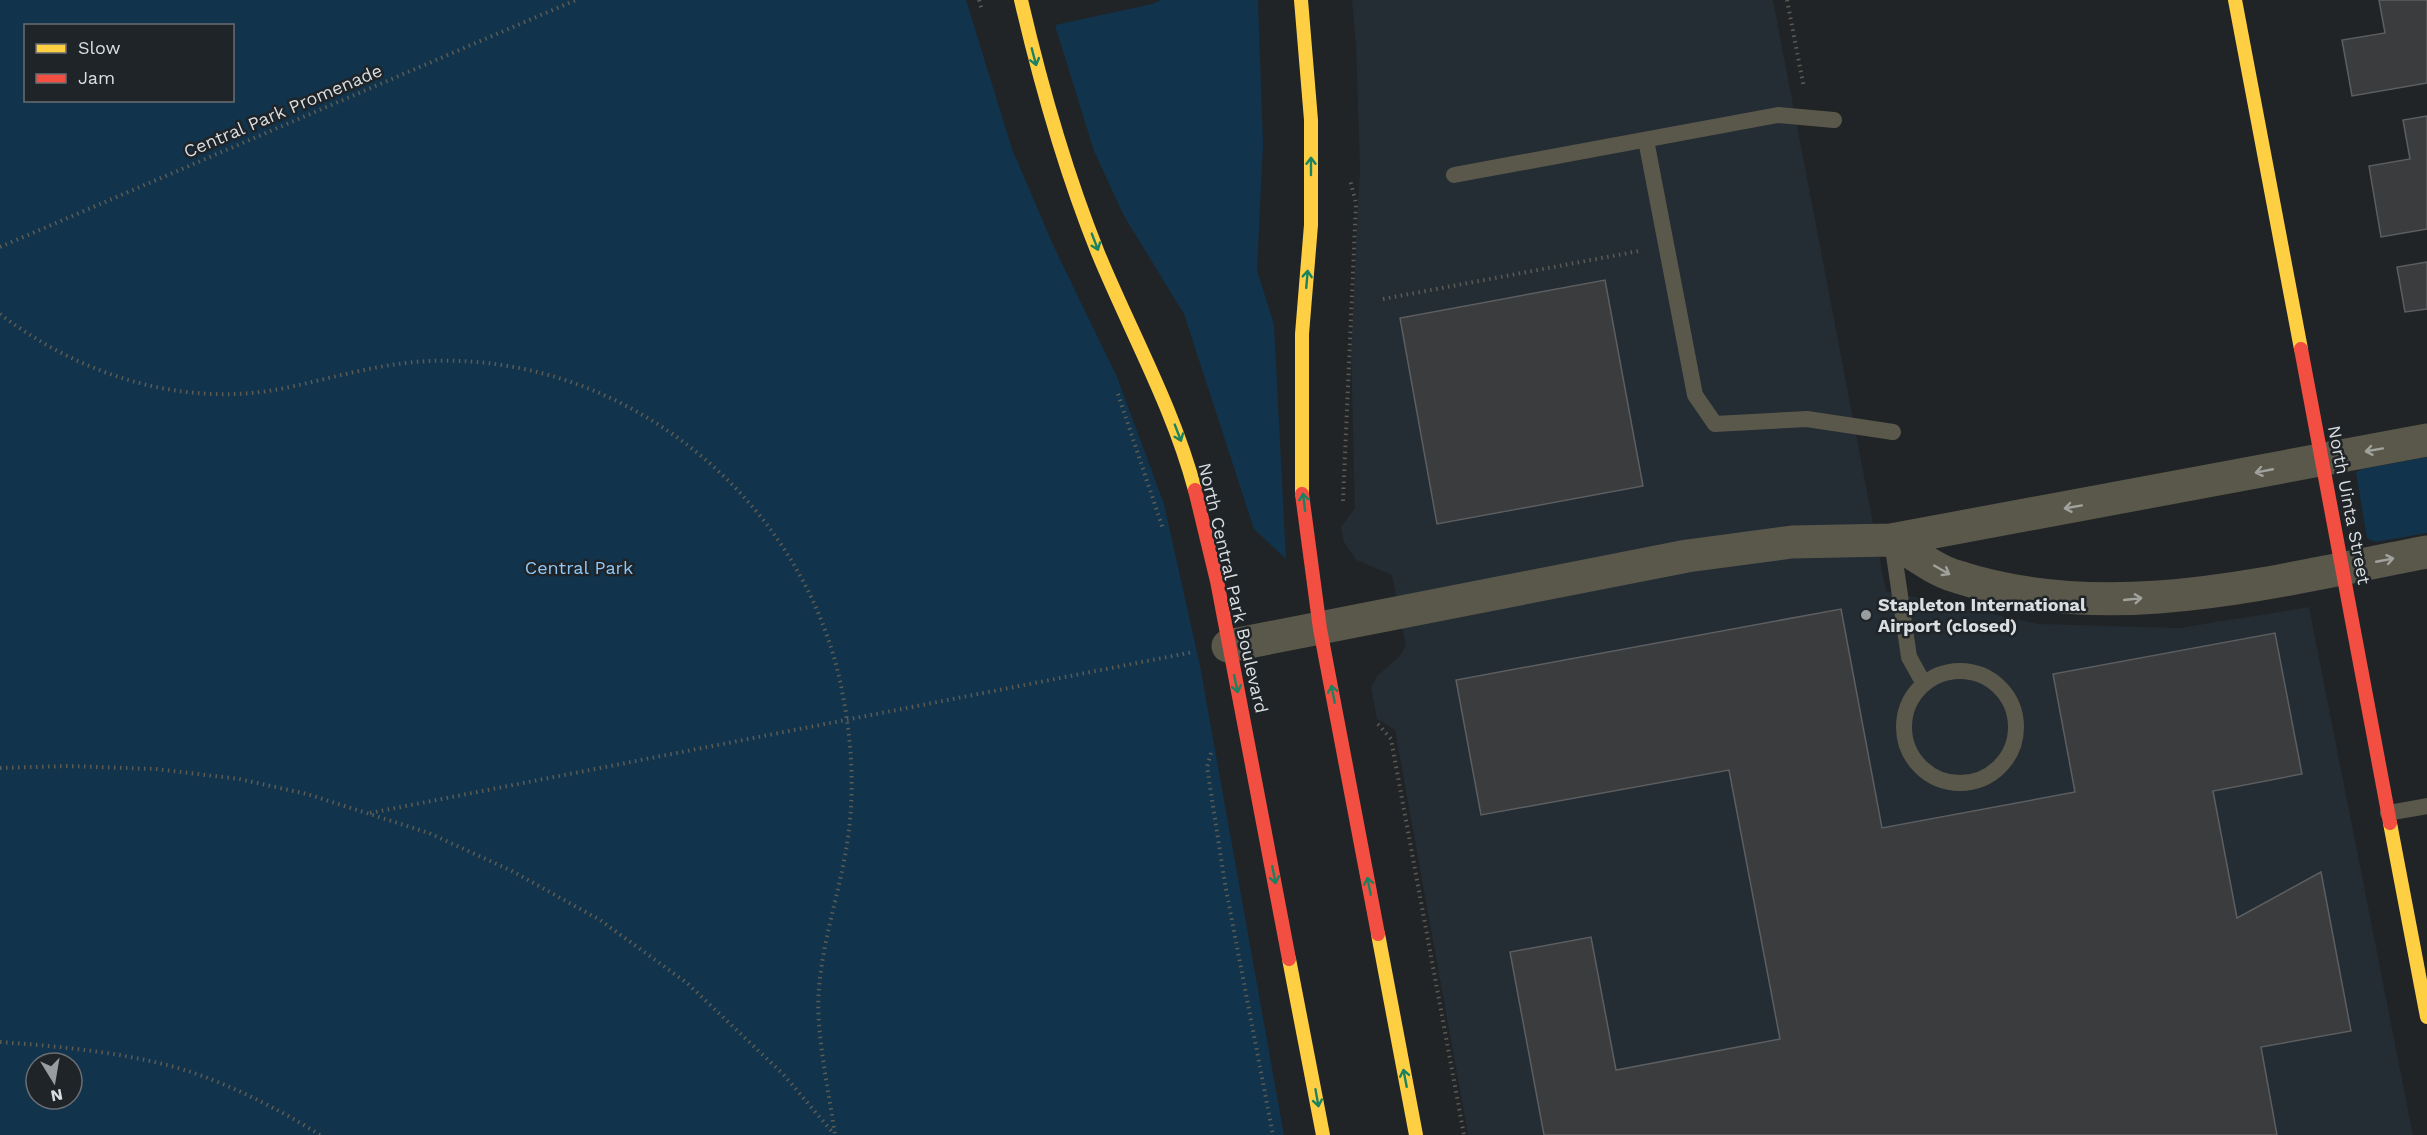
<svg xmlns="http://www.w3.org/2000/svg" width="2427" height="1135" viewBox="0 0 2427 1135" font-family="'Work Sans',sans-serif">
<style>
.built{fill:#242c34}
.green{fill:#11334c;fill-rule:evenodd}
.building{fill:#3a3c3e;stroke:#5c5e60;stroke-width:1.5}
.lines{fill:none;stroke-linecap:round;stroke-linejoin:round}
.path{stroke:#5c5c54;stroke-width:4;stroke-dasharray:1.5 4.5;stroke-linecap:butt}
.lane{stroke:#5a584b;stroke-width:16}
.street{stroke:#5a584b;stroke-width:33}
.slow{stroke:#ffcf43;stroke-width:14}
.jam{stroke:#f24e42;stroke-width:14}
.oneway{stroke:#1a8260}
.oneway2{stroke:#a0a29d}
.poi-dot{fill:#999d9f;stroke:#1f2428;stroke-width:2}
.labels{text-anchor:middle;stroke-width:5;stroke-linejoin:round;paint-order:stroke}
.street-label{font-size:18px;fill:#dadee0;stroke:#1f2428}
.park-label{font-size:18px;fill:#90c8f8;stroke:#1f2428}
.poi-label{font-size:18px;font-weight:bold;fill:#dadee0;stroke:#1f2428;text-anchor:start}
</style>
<rect width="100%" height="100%" fill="#212426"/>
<path class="built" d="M 1352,0 L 1773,0 L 1886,591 L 2039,624 L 2179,628 L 2309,607 L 2413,1135 L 1468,1135 L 1395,730 L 1377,719 L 1371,687 L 1378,675 L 1399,657 L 1406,646 L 1392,575 L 1356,560 L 1344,542 L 1341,527 L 1355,508 L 1351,349 L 1360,167 L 1356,45 Z"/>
<path class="green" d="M 0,0 L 966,0 L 1012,149 L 1054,247 L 1117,377 L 1164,504 L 1200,666 L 1284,1135 L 0,1135 ZM 26,26 L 232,26 L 232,100 L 26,100 ZM 36,1063 L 72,1063 L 72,1099 L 36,1099 Z
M 1161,0 L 1258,0 L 1263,145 L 1257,270 L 1274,325 L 1286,559 L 1254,529 L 1184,314 L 1124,216 L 1094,151 L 1055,25 L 1152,4 Z
M 2427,457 L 2427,533 L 2375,542 L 2367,538 L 2356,472 L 2362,469 Z"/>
<path class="building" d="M 2379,0 L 2427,0 L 2427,83 L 2352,96 L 2342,40 L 2385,33 Z
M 2427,116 L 2427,229 L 2381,237 L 2369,166 L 2410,159 L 2403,120 Z
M 2427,262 L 2427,309 L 2405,312 L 2397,267 Z
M 1605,280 L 1643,486 L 1437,524 L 1400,318 Z
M 1841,609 L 1882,828 L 2075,792 L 2053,674 L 2275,633 L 2302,774 L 2213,791 L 2237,918 L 2321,872 L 2351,1031 L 2261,1047 L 2277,1135 L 1544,1135 L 1510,952 L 1591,937 L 1616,1070 L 1780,1039 L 1729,770 L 1481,815 L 1456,680 Z"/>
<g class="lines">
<path class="path" d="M 979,0 L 982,11
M 1787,0 L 1804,88
M 0,247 L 576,0
M 1383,299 L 1639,251
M 0,314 C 80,375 184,409 285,388 C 333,378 380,363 430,361 C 622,353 799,495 840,681 C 852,737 856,793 846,850 C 838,897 823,940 819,988 C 815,1030 829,1092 835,1135
M 1118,394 L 1163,529
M 1343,501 L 1356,203 L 1350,180
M 1378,724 L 1391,739 L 1464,1135
M 1211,753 L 1207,767 L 1225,884 L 1273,1135
M 0,768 L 67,766 L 156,769 L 239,779 L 307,794 L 429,833 L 512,871 L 600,920 L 687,983 L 783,1074 L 834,1134
M 370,813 L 1193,652
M 0,1042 C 55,1046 109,1051 163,1064 C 214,1076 276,1107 320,1135"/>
<path class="lane" d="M 1646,140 L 1695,395 L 1715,424 L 1807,419 L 1893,432
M 1454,175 L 1778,115 L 1834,120
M 1892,541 L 1909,657 L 1924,684
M1904 727a56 56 0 1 1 112 0a56 56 0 1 1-112 0Z
M 2388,813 L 2427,806"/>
<path class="street" d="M 1891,540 C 1910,551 1934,570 1955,576 C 2109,627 2273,581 2427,552
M 1228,646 L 1687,556 L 1792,542 L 1891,540 L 2427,440"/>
<path class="slow" d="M 1021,0 C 1041,86 1065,171 1098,253 C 1131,333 1173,407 1195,490
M 1301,0 L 1311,120 L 1311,225 L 1302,334 L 1302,494
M 2235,0 L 2301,349
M 2390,823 L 2427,1017
M 1378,934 L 1416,1135
M 1289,959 L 1323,1135"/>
<path class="jam" d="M 2301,349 L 2390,823
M 1195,490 L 1217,581 L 1289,959
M 1302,494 L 1320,629 L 1378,934"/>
</g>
<defs><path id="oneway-shaft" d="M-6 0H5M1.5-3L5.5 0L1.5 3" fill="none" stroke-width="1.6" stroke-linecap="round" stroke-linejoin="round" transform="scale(1.5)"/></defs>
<g class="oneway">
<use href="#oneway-shaft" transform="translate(1034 57) rotate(75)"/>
<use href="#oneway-shaft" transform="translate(1311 166) rotate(-90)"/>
<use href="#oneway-shaft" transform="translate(1095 242) rotate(69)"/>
<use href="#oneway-shaft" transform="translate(1307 279) rotate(-85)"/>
<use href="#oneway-shaft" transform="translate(1178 433) rotate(69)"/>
<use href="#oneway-shaft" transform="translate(1304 502) rotate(-97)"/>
<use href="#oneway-shaft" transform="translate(1236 684) rotate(78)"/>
<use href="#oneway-shaft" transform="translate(1333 694) rotate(-101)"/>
<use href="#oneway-shaft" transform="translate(1274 875) rotate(79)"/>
<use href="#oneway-shaft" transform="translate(1369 886) rotate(-101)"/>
<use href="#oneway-shaft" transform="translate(1405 1078) rotate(-101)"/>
<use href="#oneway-shaft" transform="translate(1317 1098) rotate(80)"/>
</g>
<g class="oneway2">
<use href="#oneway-shaft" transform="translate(2374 450) rotate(170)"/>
<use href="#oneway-shaft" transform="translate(2264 471) rotate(169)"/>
<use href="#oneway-shaft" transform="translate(2073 507) rotate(170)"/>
<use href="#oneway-shaft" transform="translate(2385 560) rotate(-11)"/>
<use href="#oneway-shaft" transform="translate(1942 570) rotate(30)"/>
<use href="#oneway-shaft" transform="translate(2133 599) rotate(-6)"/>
</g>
<circle class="poi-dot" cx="1866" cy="615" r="6"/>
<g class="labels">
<g class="street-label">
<text transform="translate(283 111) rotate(-23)" y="6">Central Park Promenade</text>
<text transform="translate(2349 505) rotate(79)" y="6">North Uinta Street</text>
<text transform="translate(1233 588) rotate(77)" y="6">North Central Park Boulevard</text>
</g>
<g class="park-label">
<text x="579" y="574">Central Park</text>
</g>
<g class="poi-label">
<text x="1878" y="611">Stapleton International<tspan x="1878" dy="21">Airport (closed)</tspan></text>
</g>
</g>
<rect x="24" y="24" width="210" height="78" fill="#1f2428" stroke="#6a6e72" stroke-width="1.5"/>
<rect x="36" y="44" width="30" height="9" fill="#ffcf43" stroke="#6a6e72" stroke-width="1.5"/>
<text x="78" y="54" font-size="18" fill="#dadee0">Slow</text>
<rect x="36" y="74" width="30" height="9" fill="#f24e42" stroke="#6a6e72" stroke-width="1.5"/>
<text x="78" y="84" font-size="18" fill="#dadee0">Jam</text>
<g transform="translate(54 1081) rotate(169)"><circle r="28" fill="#1f2428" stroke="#6a6e72" stroke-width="1.5"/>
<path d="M0-4.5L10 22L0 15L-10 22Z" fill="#999d9f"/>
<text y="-9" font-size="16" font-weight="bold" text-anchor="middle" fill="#dadee0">N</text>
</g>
</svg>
